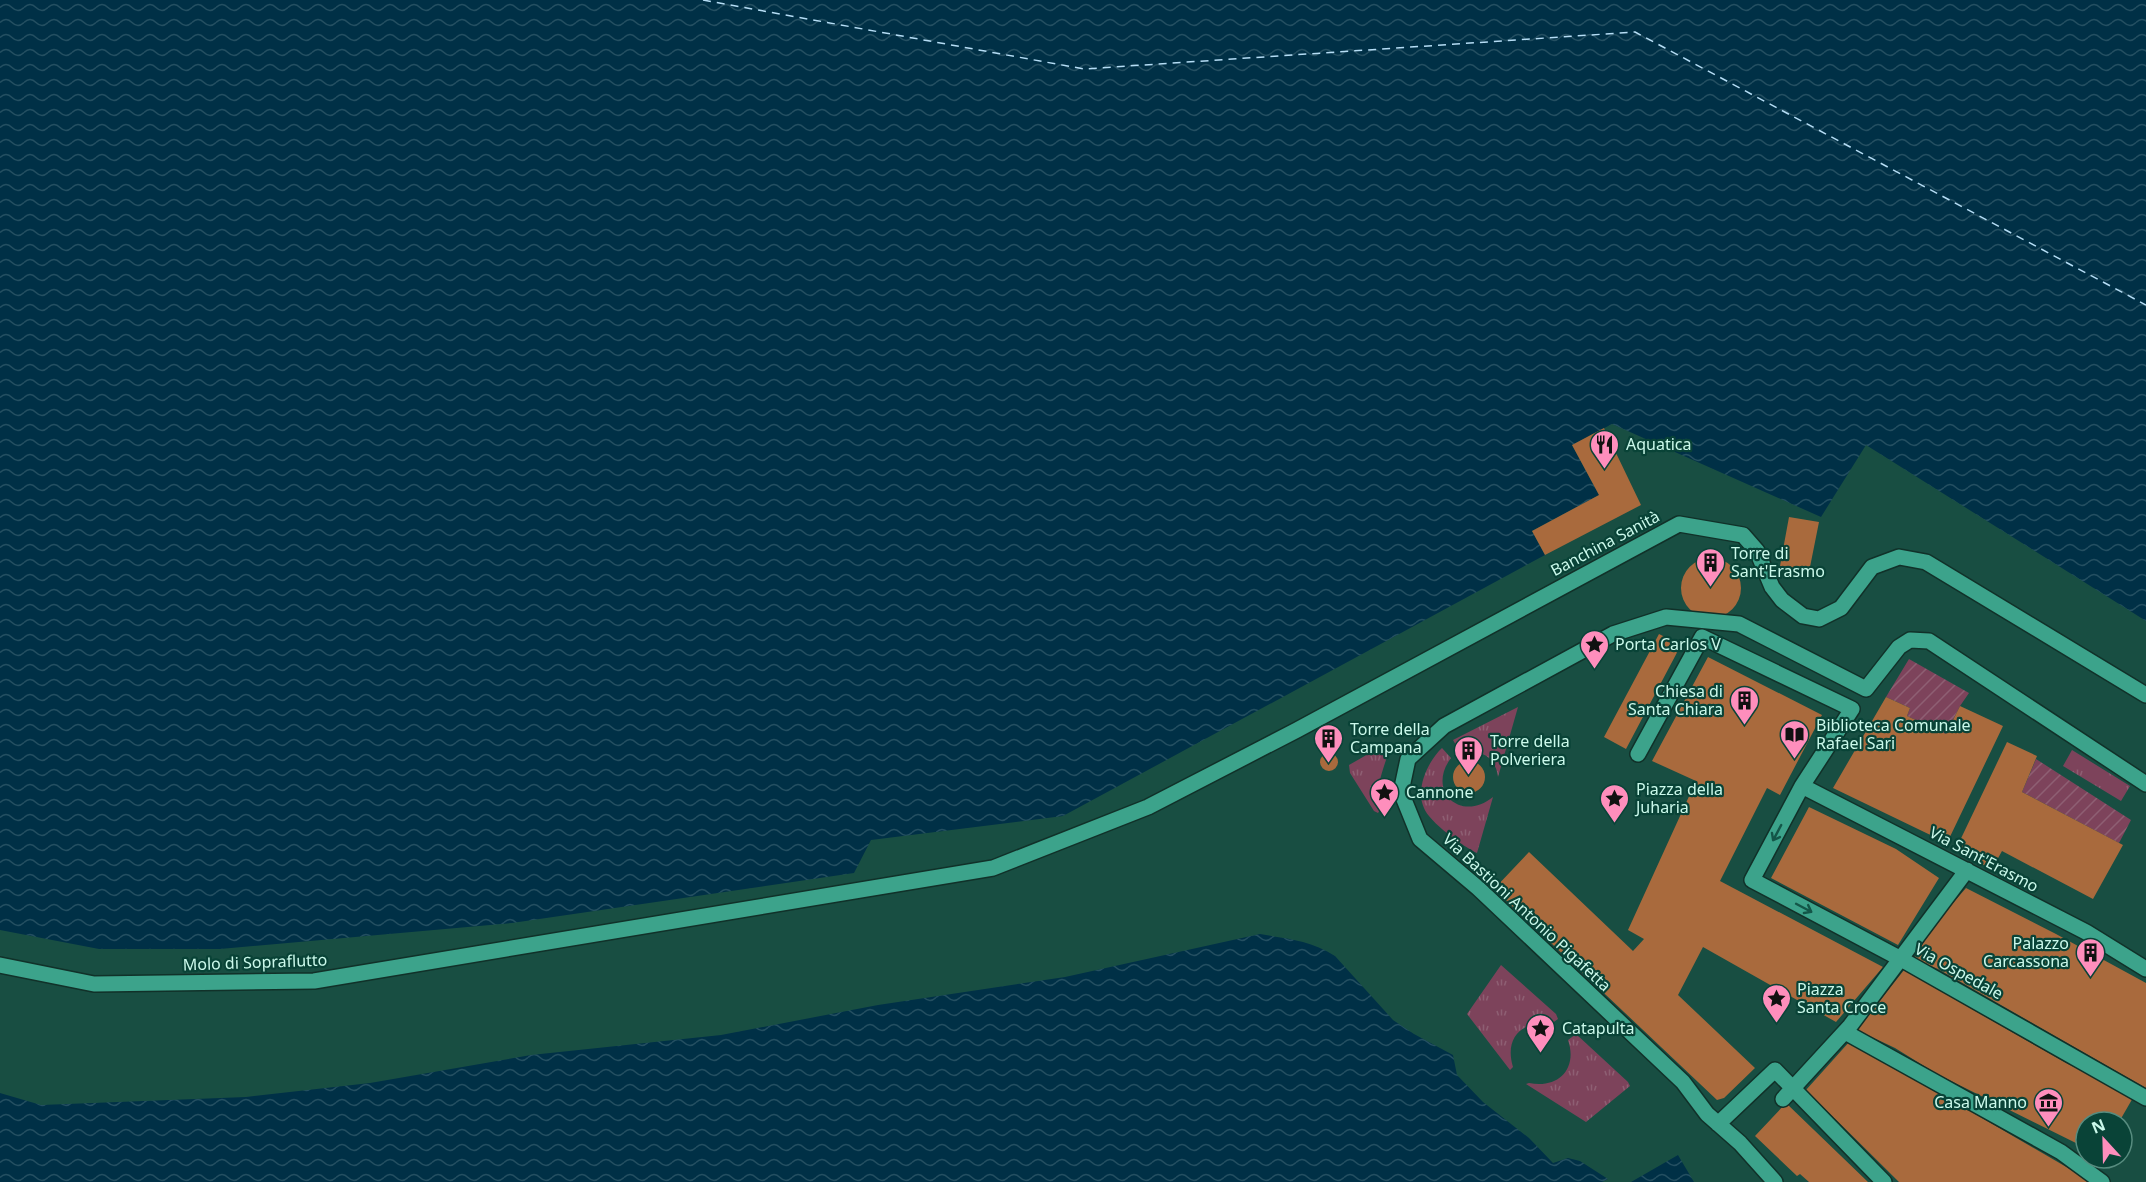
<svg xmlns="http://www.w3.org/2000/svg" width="2146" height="1182" viewBox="0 0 2146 1182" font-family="'Noto Sans',sans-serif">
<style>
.grass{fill:url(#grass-tufts)}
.garden{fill:url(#garden-furrows)}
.water{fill:url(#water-waves)}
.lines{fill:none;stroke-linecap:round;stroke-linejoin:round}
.ferry{stroke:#b5ddf5;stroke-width:1.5;stroke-dasharray:8 6;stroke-linecap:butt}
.building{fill:#a96a3d}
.service-casing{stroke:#113129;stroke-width:18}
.pedestrian-casing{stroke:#113129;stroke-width:18}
.service{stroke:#3ca38b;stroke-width:15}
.pedestrian{stroke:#3ca38b;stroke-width:15}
.oneway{stroke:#135648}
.labels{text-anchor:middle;stroke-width:4.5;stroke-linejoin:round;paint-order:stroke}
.poi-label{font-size:16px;fill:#cbf9eb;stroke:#094337;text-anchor:start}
.street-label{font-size:16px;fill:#cbf9eb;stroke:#094337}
</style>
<defs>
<pattern id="grass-tufts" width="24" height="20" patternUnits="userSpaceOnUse" patternTransform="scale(1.5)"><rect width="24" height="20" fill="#7d435b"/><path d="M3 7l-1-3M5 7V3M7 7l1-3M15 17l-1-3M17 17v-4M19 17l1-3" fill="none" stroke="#8e5f73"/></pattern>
<pattern id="garden-furrows" width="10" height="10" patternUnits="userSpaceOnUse" patternTransform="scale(1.5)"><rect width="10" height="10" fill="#7d435b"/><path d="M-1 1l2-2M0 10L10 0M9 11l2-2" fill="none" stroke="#8e5f73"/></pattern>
<pattern id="water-waves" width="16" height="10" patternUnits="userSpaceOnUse" patternTransform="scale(1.5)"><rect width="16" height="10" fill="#003046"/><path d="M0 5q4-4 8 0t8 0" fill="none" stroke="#244f61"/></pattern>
</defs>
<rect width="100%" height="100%" fill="#184e42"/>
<path class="grass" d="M 1518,707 L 1498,777 C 1496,757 1479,748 1460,752 L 1453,740 Z
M 1384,745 L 1389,751 C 1383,770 1374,789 1382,807 L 1378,813 L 1374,811 L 1350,773 L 1349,765 Z
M 1442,748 L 1451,758 C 1426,791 1461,823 1493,797 L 1477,853 C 1464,847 1429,822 1424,808 C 1415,789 1428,761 1442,748 Z
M 2072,750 L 2130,786 L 2121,801 L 2063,766 Z
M 1501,965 L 1556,1014 L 1558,1019 L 1551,1024 C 1522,1020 1504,1038 1513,1067 L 1510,1070 L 1467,1014 Z
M 1576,1034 L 1628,1082 L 1630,1086 L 1586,1122 L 1526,1084 L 1529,1083 C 1558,1089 1578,1069 1568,1040 Z"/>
<path class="garden" d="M 1909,659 L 1969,693 L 1960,706 L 1946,734 L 1907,716 L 1910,708 L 1886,697 Z
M 2036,759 L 2131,820 L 2119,843 L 2022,792 Z"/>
<path class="water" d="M 0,0 L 2146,0 L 2146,621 L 1866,445 L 1821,517 L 1612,424 L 1572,445 L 1599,495 L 1532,531 L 1545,555 L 1063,816 L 871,840 L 854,873 L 512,923 L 220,949 L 99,949 L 0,930 Z
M 1260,934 C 1288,939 1310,940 1335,956 L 1393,1020 L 1414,1034 L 1453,1055 L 1457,1075 L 1483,1102 L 1529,1138 L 1553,1163 L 1568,1158 L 1580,1161 L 1608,1179 L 1602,1182 L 0,1182 L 0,1093 L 41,1105 L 246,1097 L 370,1083 L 531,1055 L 721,1035 L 878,1005 L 1065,977 Z
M 1678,1155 L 1694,1182 L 1631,1182 Z"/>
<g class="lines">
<path class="ferry" d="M 703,0 L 1084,69 L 1635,32 L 2146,305"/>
</g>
<path class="building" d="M 1604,428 L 1641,505 L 1545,555 L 1532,531 L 1599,495 L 1572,445 Z
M 1789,517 L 1819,522 L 1809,572 L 1780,566 Z
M1681 588a30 30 0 1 1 60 0a30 30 0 1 1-60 0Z
M 1659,634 L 1681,645 L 1626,749 L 1604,737 Z
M 1708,657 L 1822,715 L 1780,795 L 1767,788 L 1720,881 L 1883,967 L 1836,1022 L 1703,947 L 1678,995 L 1755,1068 L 1724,1098 L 1717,1100 L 1494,889 L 1529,852 L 1633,951 L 1644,939 L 1628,930 L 1696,781 L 1652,761 Z
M 1886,697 L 1910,708 L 1907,716 L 1946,734 L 1960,706 L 2003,726 L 1947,843 L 1833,788 Z
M 2007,742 L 2037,756 L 2022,792 L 2123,845 L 2093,899 L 2002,851 L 1992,869 L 1955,851 Z
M1320 762a9 9 0 1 1 18 0a9 9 0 1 1-18 0Z
M1453 777a16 16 0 1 1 32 0a16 16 0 1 1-32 0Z
M 1809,807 L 1896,849 L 1939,878 L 1898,945 L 1771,878 Z
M 1966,888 L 2056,934 L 2146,983 L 2146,1088 L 1938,969 L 1914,959 L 1933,926 Z
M 1904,970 L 2066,1063 L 2134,1096 L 2119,1122 L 2086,1122 L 2086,1148 L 1937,1074 L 1895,1048 L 1857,1030 Z
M 1850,1041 L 2087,1179 L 2090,1182 L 1899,1182 L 1806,1090 Z
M 1786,1103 L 1868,1182 L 1809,1182 L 1800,1174 L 1797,1176 L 1755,1136 Z"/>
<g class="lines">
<defs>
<path id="service" d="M 0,965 L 94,984 L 314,981 L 993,868 L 1148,807 L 1297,730 L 1679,524 L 1743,535 L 1757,551 L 1772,587 L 1782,600 L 1803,616 L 1819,619 L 1841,608 L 1872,567 L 1899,557 L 1926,562 L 2146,695"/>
<path id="pedestrian" d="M 1638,754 L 1702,637 L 1852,709 L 1802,786 L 1752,880 L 1901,959 L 2146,1098
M 1802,786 L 2086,932 L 2146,969
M 1845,1032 L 2061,1152 L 2102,1182
M 1783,1099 L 1850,1026 L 1967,870
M 1718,1124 L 1775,1070 L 1884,1182
M 1775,1182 L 1740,1143 L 1707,1114 L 1683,1082 L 1478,888 L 1420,839 L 1401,792 L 1408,759 L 1444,726 L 1613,634 L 1666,617 L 1739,624 L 1866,689 L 1899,647 L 1910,640 L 1929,641 L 2146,784"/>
</defs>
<use href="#service" class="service-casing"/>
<use href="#pedestrian" class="pedestrian-casing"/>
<use href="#service" class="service"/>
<use href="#pedestrian" class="pedestrian"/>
</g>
<defs><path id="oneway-shaft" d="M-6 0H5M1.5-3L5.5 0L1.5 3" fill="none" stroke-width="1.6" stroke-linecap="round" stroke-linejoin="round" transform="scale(1.5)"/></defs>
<g class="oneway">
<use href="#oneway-shaft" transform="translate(1777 833) rotate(118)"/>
<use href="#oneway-shaft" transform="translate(1804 908) rotate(28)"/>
</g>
<defs>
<symbol id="restaurant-pin" viewBox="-11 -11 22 30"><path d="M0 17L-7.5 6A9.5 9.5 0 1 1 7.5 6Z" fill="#fe8ebc" stroke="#094337"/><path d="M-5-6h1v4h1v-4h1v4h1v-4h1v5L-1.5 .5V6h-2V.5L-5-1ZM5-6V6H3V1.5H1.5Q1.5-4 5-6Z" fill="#111"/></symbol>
<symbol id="building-pin" viewBox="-11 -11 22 30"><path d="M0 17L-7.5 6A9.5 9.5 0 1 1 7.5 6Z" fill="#fe8ebc" stroke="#094337"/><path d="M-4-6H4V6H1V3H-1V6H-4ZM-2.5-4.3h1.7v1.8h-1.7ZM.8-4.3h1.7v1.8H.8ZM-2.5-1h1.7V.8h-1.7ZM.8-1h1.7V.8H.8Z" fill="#111"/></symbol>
<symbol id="sight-pin" viewBox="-11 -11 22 30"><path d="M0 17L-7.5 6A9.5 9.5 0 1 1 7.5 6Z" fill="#fe8ebc" stroke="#094337"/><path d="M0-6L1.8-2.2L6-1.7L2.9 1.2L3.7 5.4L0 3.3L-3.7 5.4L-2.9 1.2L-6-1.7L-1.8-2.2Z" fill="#111"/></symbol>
<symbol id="library-pin" viewBox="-11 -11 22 30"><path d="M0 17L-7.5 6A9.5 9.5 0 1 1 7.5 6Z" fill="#fe8ebc" stroke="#094337"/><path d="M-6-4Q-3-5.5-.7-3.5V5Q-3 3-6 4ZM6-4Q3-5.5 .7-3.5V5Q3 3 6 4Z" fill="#111"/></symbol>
<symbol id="museum-pin" viewBox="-11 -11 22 30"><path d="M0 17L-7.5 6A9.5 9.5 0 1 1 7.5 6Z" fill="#fe8ebc" stroke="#094337"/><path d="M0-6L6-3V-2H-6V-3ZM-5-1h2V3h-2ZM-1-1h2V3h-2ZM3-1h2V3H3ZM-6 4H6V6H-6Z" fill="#111"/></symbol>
</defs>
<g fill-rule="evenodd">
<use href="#restaurant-pin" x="1588" y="428" width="33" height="45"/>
<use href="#building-pin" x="1694" y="546" width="33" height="45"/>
<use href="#sight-pin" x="1578" y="628" width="33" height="45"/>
<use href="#building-pin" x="1728" y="684" width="33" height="45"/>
<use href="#library-pin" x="1778" y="718" width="33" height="45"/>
<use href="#building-pin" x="1312" y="722" width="33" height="45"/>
<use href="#building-pin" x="1452" y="734" width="33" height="45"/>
<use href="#sight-pin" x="1368" y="776" width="33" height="45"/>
<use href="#sight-pin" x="1598" y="782" width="33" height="45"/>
<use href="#building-pin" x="2074" y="936" width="33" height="45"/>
<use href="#sight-pin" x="1760" y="982" width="33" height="45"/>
<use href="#sight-pin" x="1524" y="1012" width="33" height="45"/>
<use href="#museum-pin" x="2032" y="1086" width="33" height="45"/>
</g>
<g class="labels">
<g class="poi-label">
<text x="1626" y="450">Aquatica</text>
<text x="1731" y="559">Torre di<tspan x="1731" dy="18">Sant'Erasmo</tspan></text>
<text x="1615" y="650">Porta Carlos V</text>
<text x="1723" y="697" text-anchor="end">Chiesa di<tspan x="1723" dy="18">Santa Chiara</tspan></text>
<text x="1816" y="731">Biblioteca Comunale<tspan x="1816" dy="18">Rafael Sari</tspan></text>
<text x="1350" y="735">Torre della<tspan x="1350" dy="18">Campana</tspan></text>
<text x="1490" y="747">Torre della<tspan x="1490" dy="18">Polveriera</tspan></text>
<text x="1636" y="795">Piazza della<tspan x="1636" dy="18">Juharia</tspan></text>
<text x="1406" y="798">Cannone</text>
<text x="2069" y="949" text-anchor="end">Palazzo<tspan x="2069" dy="18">Carcassona</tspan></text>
<text x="1797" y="995">Piazza<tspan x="1797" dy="18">Santa Croce</tspan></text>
<text x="1562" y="1034">Catapulta</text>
<text x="2027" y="1108" text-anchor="end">Casa Manno</text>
</g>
<g class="street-label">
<text transform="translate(1605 543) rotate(-28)" y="6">Banchina Sanità</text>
<text transform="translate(1984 859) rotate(28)" y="6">Via Sant'Erasmo</text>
<text transform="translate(1527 912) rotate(43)" y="6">Via Bastioni Antonio Pigafetta</text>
<text transform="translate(255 962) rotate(-2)" y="6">Molo di Sopraflutto</text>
<text transform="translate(1959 971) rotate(29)" y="6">Via Ospedale</text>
</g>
</g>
<g transform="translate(2104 1140) rotate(338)"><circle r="28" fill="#094337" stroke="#578c7f" stroke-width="1.5"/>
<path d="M0-4.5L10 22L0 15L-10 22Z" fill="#fe8ebc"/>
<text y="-9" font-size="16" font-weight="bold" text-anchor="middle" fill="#cbf9eb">N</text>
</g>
</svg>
